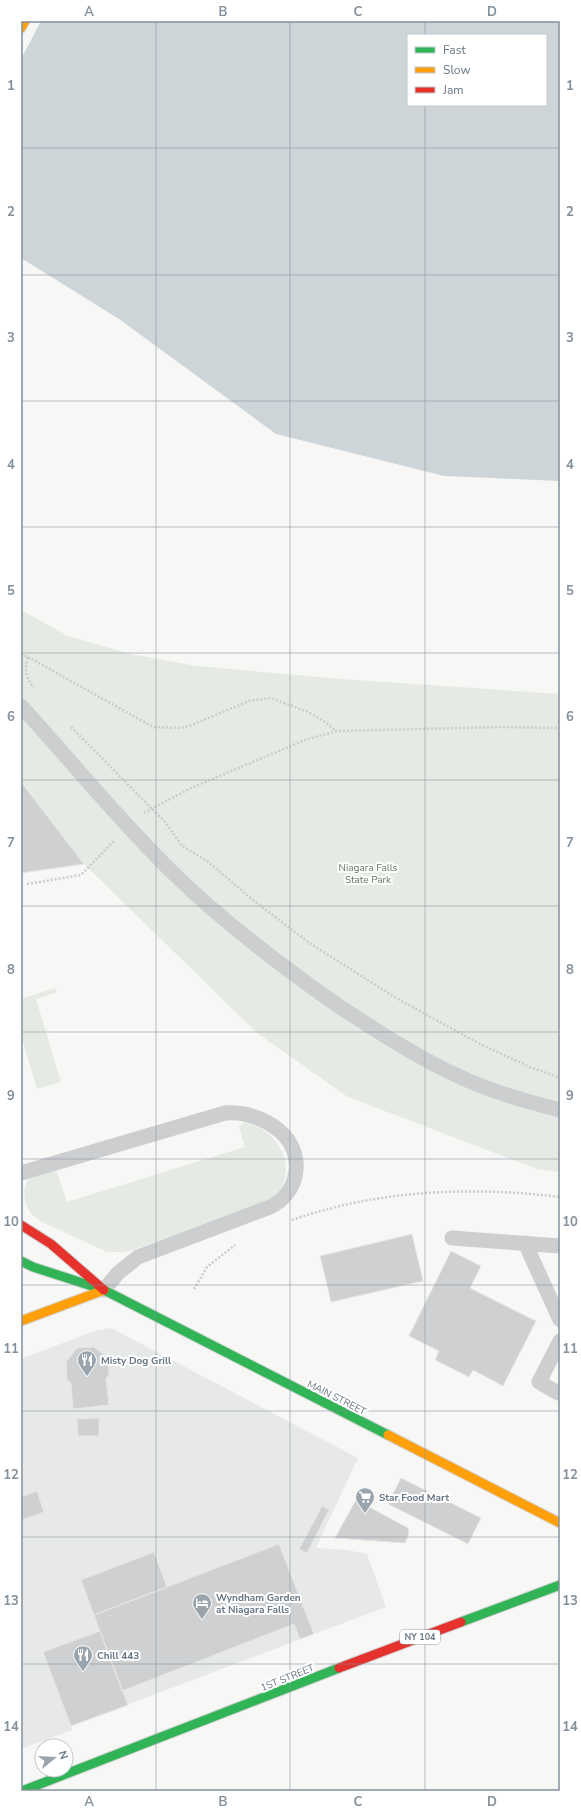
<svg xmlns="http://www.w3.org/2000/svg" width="581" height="1812" viewBox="0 0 581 1812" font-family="'Nunito Sans',sans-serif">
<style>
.built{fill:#e7e9e8}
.green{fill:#e6eae4}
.water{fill:#ced5d8;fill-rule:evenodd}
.pier{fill:#f7f7f6}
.building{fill:#cfd0d1;stroke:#e6e6e6}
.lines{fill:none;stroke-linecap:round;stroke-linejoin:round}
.fast-casing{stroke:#d3d3d4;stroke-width:11}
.slow-casing{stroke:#d3d3d4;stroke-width:11}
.jam-casing{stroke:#d3d3d4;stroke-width:11}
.path{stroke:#cbcccc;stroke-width:2.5;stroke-dasharray:2 2;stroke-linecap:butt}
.lane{stroke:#cccecf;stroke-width:15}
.fast{stroke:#30b455;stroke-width:9}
.slow{stroke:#ff9f0a;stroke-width:9}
.jam{stroke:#e5322d;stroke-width:9}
.grid{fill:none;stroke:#84909b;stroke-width:1;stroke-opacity:0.55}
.labels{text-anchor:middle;stroke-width:4;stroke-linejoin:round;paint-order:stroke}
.shield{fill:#fff;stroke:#95a0aa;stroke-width:1}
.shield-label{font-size:9px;font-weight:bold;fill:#687785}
.park-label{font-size:10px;fill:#667762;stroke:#fff}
.poi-label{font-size:10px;font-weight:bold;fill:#687785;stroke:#fff;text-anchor:start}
.street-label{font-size:10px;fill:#687785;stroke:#fff}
.neatline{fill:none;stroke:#84909b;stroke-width:1.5}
.grid-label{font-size:13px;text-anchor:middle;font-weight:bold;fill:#84909b}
</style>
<rect width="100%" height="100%" fill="#f7f7f6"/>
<path class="built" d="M 111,1328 L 358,1458 L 316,1548 L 347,1550 L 367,1554 L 386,1607 L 71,1726 L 72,1730 L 21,1749 L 21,1359 L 97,1330 Z"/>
<path class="green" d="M 21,610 L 68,636 L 130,654 L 197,666 L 341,679 L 560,694 L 560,1172 L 537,1169 L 348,1097 L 257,1033 L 84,864 L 21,782 Z
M 54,988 L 57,990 L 55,993 L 36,999 L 61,1082 L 37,1089 L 21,1035 L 21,999 Z
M 244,1122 C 269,1128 290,1150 285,1176 C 284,1183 281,1191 276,1196 C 273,1198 268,1200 265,1202 L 136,1249 L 124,1252 L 107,1252 L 42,1222 L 31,1214 L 25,1202 L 24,1190 L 28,1179 L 56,1170 L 67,1202 L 245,1147 L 239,1127 Z"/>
<path class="water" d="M 21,21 L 560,21 L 560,481 L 444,476 L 276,434 L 119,319 L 21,258 ZM 408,35 L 546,35 L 546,105 L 408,105 Z"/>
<path class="pier" d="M 21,21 L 41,21 L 21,59 Z"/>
<path class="building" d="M 21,782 L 84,864 L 21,873 Z
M 412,1234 L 423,1281 L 331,1302 L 320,1256 Z
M 451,1251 L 481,1266 L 470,1288 L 536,1321 L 503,1386 L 473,1370 L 469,1377 L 435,1360 L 439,1351 L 409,1336 Z
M 94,1347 L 108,1358 L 109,1375 L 106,1379 L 109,1405 L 73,1409 L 71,1383 L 67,1380 L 66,1362 L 77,1348 Z
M 99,1418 L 99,1436 L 78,1436 L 77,1419 Z
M 401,1478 L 481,1518 L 468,1544 L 388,1504 Z
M 37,1491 L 44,1512 L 22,1520 L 21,1497 Z
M 356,1500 L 408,1528 L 409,1533 L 405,1543 L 335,1538 Z
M 322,1506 L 329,1510 L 307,1553 L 299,1549 Z
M 279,1544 L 314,1634 L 300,1639 L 294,1624 L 122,1691 L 94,1615 Z
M 154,1552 L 167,1587 L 94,1615 L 81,1580 Z
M 100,1631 L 128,1705 L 71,1726 L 43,1652 Z"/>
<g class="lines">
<defs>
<path id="fast" d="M 21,1261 L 33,1267 L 95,1287
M 104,1290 L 388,1435
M 461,1622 L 560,1585
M 22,1791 L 339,1668"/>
<path id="slow" d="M 21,28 L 25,21
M 21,1321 L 104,1290
M 388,1435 L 560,1523"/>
<path id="jam" d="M 21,1225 L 51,1244 L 104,1290
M 339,1668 L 461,1622"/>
</defs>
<use href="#fast" class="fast-casing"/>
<use href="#slow" class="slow-casing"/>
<use href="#jam" class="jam-casing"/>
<path class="path" d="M 21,654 L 28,657 C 24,671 26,678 34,688
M 28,657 L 153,727 L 179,728 L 189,726 L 249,701 L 271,698 L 308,712 L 325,722 L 336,731
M 71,727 L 166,823 L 182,846 L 207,861 L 253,900 L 308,942 L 396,998 L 480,1044 L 530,1067 L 560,1078
M 144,813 L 191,788 L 305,740 L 337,731 L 502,727 L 560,728
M 27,884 L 81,875 L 114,841
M 292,1220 C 378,1190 470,1186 560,1197
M 194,1289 L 207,1267 L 235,1245"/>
<path class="lane" d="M 21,706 C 71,761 118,819 171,871 C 223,922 281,966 340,1007 C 377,1031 415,1056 456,1075 C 489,1091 525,1101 560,1110
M 21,1173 L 225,1113 C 246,1111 269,1120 284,1135 C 305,1158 298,1194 270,1207 L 138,1257 L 118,1273 L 104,1290
M 452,1238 L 560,1246
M 525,1243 L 560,1320
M 558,1393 L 539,1382 L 560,1341"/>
<use href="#fast" class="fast"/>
<use href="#slow" class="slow"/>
<use href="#jam" class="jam"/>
</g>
<path class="grid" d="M 156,21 L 156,1791M 290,21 L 290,1791M 425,21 L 425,35M 425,105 L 425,1791M 21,148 L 560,148M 21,275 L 560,275M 21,401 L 560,401M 21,527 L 560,527M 21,653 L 560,653M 21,780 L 560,780M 21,906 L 560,906M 21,1032 L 560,1032M 21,1159 L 560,1159M 21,1285 L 560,1285M 21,1411 L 560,1411M 21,1537 L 560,1537M 21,1664 L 560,1664"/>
<defs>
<symbol id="restaurant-pin" viewBox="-11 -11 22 30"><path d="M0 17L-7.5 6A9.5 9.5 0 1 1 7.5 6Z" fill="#9aa4ad" stroke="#fff"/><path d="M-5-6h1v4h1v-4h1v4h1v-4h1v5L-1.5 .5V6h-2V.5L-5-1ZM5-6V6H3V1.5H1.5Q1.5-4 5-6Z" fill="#fff"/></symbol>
<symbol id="supermarket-pin" viewBox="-11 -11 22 30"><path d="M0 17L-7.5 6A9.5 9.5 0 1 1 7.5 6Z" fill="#9aa4ad" stroke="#fff"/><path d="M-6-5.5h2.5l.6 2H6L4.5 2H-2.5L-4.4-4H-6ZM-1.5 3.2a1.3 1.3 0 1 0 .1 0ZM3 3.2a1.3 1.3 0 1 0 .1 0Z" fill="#fff"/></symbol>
<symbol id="hotel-pin" viewBox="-11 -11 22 30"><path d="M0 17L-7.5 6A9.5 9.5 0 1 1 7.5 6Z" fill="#9aa4ad" stroke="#fff"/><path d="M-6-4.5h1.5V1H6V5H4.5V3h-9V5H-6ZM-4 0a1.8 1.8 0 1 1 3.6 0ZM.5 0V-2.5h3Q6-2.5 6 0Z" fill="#fff"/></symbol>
</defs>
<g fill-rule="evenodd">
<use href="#restaurant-pin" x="76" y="1349" width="22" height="30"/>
<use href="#supermarket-pin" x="354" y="1486" width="22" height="30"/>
<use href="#hotel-pin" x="191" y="1592" width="22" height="30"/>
<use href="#restaurant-pin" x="72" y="1644" width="22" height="30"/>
</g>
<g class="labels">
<rect class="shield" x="400" y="1630" width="40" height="14" rx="3"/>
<g class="shield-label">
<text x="420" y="1640">NY 104</text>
</g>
<g class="park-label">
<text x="368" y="871">Niagara Falls<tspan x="368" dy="12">State Park</tspan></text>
</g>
<g class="poi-label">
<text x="101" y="1364">Misty Dog Grill</text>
<text x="379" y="1501">Star Food Mart</text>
<text x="216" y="1601">Wyndham Garden<tspan x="216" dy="12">at Niagara Falls</tspan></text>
<text x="97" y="1659">Chill 443</text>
</g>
<g class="street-label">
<text transform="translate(337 1397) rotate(27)" y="4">MAIN STREET</text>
<text transform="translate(287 1677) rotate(-22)" y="4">1ST STREET</text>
</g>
</g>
<rect width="581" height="1812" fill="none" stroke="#ffffff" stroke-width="44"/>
<rect x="407" y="34" width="140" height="72" fill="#ffffff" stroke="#c3c9ce"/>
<rect x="415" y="47" width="20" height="6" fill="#30b455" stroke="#c3c9ce"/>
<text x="443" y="54" font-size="12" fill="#687785">Fast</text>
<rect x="415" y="67" width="20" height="6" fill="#ff9f0a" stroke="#c3c9ce"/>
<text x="443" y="74" font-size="12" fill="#687785">Slow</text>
<rect x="415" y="87" width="20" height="6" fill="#e5322d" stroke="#c3c9ce"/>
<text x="443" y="94" font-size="12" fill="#687785">Jam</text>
<g transform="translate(54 1758) rotate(72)"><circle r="19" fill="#ffffff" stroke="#c3c9ce"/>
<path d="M0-3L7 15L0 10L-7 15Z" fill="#9aa4ad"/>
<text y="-6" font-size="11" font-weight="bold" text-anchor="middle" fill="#687785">N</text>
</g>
<rect x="22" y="22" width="537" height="1768" class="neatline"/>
<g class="grid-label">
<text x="89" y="16">A</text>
<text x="223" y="16">B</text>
<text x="358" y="16">C</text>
<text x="492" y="16">D</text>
<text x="11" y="90">1</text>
<text x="570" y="90">1</text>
<text x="11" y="216">2</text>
<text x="570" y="216">2</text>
<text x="11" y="342">3</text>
<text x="570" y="342">3</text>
<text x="11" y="469">4</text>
<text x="570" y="469">4</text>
<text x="11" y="595">5</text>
<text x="570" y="595">5</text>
<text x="11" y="721">6</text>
<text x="570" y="721">6</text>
<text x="11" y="847">7</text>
<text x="570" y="847">7</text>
<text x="11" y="974">8</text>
<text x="570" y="974">8</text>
<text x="11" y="1100">9</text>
<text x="570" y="1100">9</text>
<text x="11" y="1226">10</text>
<text x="570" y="1226">10</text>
<text x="11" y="1353">11</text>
<text x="570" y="1353">11</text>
<text x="11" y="1479">12</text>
<text x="570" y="1479">12</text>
<text x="11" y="1605">13</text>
<text x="570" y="1605">13</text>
<text x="11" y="1731">14</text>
<text x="570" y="1731">14</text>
<text x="89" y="1806">A</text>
<text x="223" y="1806">B</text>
<text x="358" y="1806">C</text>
<text x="492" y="1806">D</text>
</g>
</svg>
